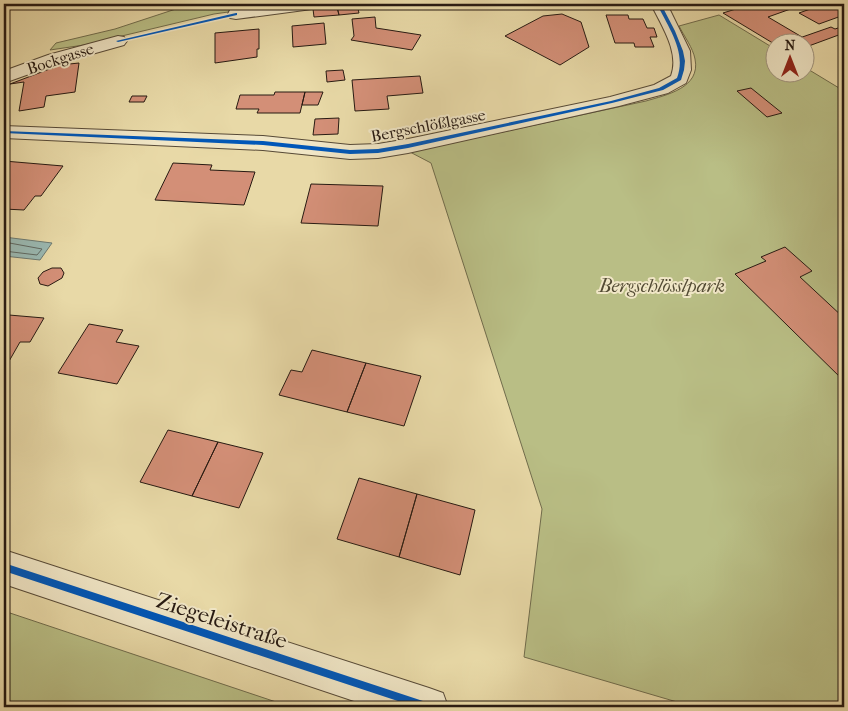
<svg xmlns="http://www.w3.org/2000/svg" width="848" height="711" viewBox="0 0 848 711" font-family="'IM FELL French Canon',serif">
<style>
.green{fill:#b9be85;stroke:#706c4c}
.water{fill:#9ab8b1;stroke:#6c7971}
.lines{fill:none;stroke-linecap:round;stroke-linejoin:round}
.shore{stroke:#606962;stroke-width:1}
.building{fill:#d38f77;stroke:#271a12}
.minor-casing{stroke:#574a37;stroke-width:2}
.tertiary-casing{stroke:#574a37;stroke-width:2}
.minor{fill:#f0e6c6;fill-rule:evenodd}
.tertiary{fill:#f0e6c6;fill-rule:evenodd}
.cycleway-casing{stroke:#f0e6c6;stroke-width:3}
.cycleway{fill:#0057b8;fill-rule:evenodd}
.labels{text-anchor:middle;stroke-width:4;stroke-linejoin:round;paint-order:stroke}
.far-street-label{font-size:16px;fill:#271a12;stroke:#f0e6c6}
.park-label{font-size:19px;font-style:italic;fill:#534b34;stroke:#f0e6c6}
.near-street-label{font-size:22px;fill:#271a12;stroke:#f0e6c6}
</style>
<rect width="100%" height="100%" fill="#e8d9a7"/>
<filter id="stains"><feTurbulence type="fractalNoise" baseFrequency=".004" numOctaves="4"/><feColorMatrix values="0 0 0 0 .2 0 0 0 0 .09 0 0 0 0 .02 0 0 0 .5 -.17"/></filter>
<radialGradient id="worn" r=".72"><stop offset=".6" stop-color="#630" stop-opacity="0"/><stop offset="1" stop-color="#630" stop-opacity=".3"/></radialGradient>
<path class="green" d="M 191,4 L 269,4 L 271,6 L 214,14 L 84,45 L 50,50 L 56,43 L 115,29 Z
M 719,15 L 775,49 L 776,72 L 806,72 L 806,68 L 844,91 L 844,707 L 694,707 L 524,657 L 542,509 L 431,163 L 410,152 L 646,101 C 666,95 701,88 695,59 C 693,48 684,36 679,26 Z
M 4,611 L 291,707 L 4,707 Z"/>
<path class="water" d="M 4,237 L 52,243 L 40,260 L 4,256 Z"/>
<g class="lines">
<path class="shore" d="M 4,242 L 42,249 L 37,255 L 4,251"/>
</g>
<path class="building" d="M 752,4 L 811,4 L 816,7 L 806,10 L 799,6 L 768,17 L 802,37 L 788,42 L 776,42 L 776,45 L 723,13 Z
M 811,4 L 844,4 L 844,15 L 819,24 L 799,13 L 816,7 Z
M 357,5 L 359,13 L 339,15 L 337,7 Z
M 337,7 L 339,15 L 314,17 L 313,9 Z
M 562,14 L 581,22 L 589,47 L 560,65 L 505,36 L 543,16 Z
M 606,15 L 628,15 L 629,19 L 643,19 L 647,28 L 654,28 L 657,37 L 650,37 L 654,47 L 635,47 L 634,43 L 615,43 Z
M 375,17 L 376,28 L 421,35 L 412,50 L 351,40 L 354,36 L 352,19 Z
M 324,23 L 326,44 L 293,47 L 292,26 Z
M 844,26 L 844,33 L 806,47 L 806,42 L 788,42 L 831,27 L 835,29 Z
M 259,29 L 259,49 L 257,49 L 257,57 L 215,63 L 215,33 Z
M 79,63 L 75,92 L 46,96 L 44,107 L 19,111 L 24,82 L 10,84 L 60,65 Z
M 343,70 L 345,80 L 327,82 L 326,71 Z
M 420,76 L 423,93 L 387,96 L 389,109 L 355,111 L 352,80 Z
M 751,88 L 782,113 L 767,117 L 737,91 Z
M 275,92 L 305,92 L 300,113 L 257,113 L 259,109 L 236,109 L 240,95 L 274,95 Z
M 305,92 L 323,92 L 318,105 L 302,105 Z
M 132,96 L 147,96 L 144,102 L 129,102 Z
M 339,118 L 338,134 L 313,135 L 315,119 Z
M 4,161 L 63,166 L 41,196 L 35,196 L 24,210 L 4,209 Z
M 173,163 L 212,165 L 210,170 L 255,172 L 244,205 L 155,200 Z
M 311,184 L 383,186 L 378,226 L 301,223 Z
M 785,247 L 812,271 L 800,277 L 844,318 L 844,381 L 735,274 L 766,261 L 761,257 Z
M 52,268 L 61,268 L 64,273 L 62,278 L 48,286 L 40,284 L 38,278 L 43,272 Z
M 9,315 L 44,318 L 30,342 L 20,342 L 4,370 L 4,318 Z
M 89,324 L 123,330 L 116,342 L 139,346 L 117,384 L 58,373 Z
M 312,350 L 366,363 L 347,412 L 279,395 L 291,370 L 302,372 Z
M 366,363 L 421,376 L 404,426 L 347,412 Z
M 168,430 L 218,442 L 192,496 L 140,482 Z
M 218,442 L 263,453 L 239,508 L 192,496 Z
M 359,478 L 417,494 L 399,557 L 337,539 Z
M 417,494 L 475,510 L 460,575 L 399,557 Z"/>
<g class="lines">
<defs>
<path id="minor" d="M 276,4 L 320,4 L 312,9 L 236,19 L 230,18 L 228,14 L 230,10 L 236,9 Z
M 651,4 L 667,4 L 690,51 L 691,70 L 686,83 L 668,93 L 619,106 L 408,153 L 378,158 L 350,159 L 263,150 L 4,138 L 4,126 L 263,136 L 350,145 L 378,144 L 408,139 L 610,97 L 654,85 L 671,76 C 680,52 661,25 651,4 Z
M 118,36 L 124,37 L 127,41 L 124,45 L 60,63 L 4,83 L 4,71 L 48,55 Z"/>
<path id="tertiary" d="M 4,550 L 429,688 L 443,693 L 448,707 L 372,707 L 4,584 Z"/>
</defs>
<use href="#minor" class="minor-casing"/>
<use href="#tertiary" class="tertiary-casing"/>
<use href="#minor" class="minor"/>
<use href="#tertiary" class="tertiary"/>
<defs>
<path id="cycleway" d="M 657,4 L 661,4 L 675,31 L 683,51 L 685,61 L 684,70 L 681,80 L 663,90 L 612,103 L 408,148 L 378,153 L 350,154 L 263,145 L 4,133 L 4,131 L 263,141 L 350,150 L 378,149 L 408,144 L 611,101 L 659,88 L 677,78 C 687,52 668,27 657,4 Z
M 236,13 L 237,13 L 237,15 L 118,42 L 116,41 Z
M 4,563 L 429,703 L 432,704 L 433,707 L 416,707 L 4,571 Z"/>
</defs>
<use href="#cycleway" class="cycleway-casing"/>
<use href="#cycleway" class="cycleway"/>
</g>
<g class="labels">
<g class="far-street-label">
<text transform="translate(60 58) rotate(-18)" y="6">Bockgasse</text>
<text transform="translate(428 125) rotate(-11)" y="6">Bergschlößlgasse</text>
</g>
<g class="park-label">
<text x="662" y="292">Bergschlösslpark</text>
</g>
<g class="near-street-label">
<text transform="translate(222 620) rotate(18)" y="8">Ziegeleistraße</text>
</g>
</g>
<rect width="848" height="711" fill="none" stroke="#e8d9a7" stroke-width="20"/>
<rect x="5" y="5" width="838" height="701" fill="none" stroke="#271a12" stroke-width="2.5"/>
<rect x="10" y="10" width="828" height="691" fill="none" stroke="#271a12"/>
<g transform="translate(790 58)"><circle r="24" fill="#f0e6c6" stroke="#a0947e"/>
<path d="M0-4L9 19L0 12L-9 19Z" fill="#8f2418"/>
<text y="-8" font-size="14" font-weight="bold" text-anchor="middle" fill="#271a12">N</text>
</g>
<rect width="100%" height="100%" filter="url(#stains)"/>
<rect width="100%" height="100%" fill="url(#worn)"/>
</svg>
